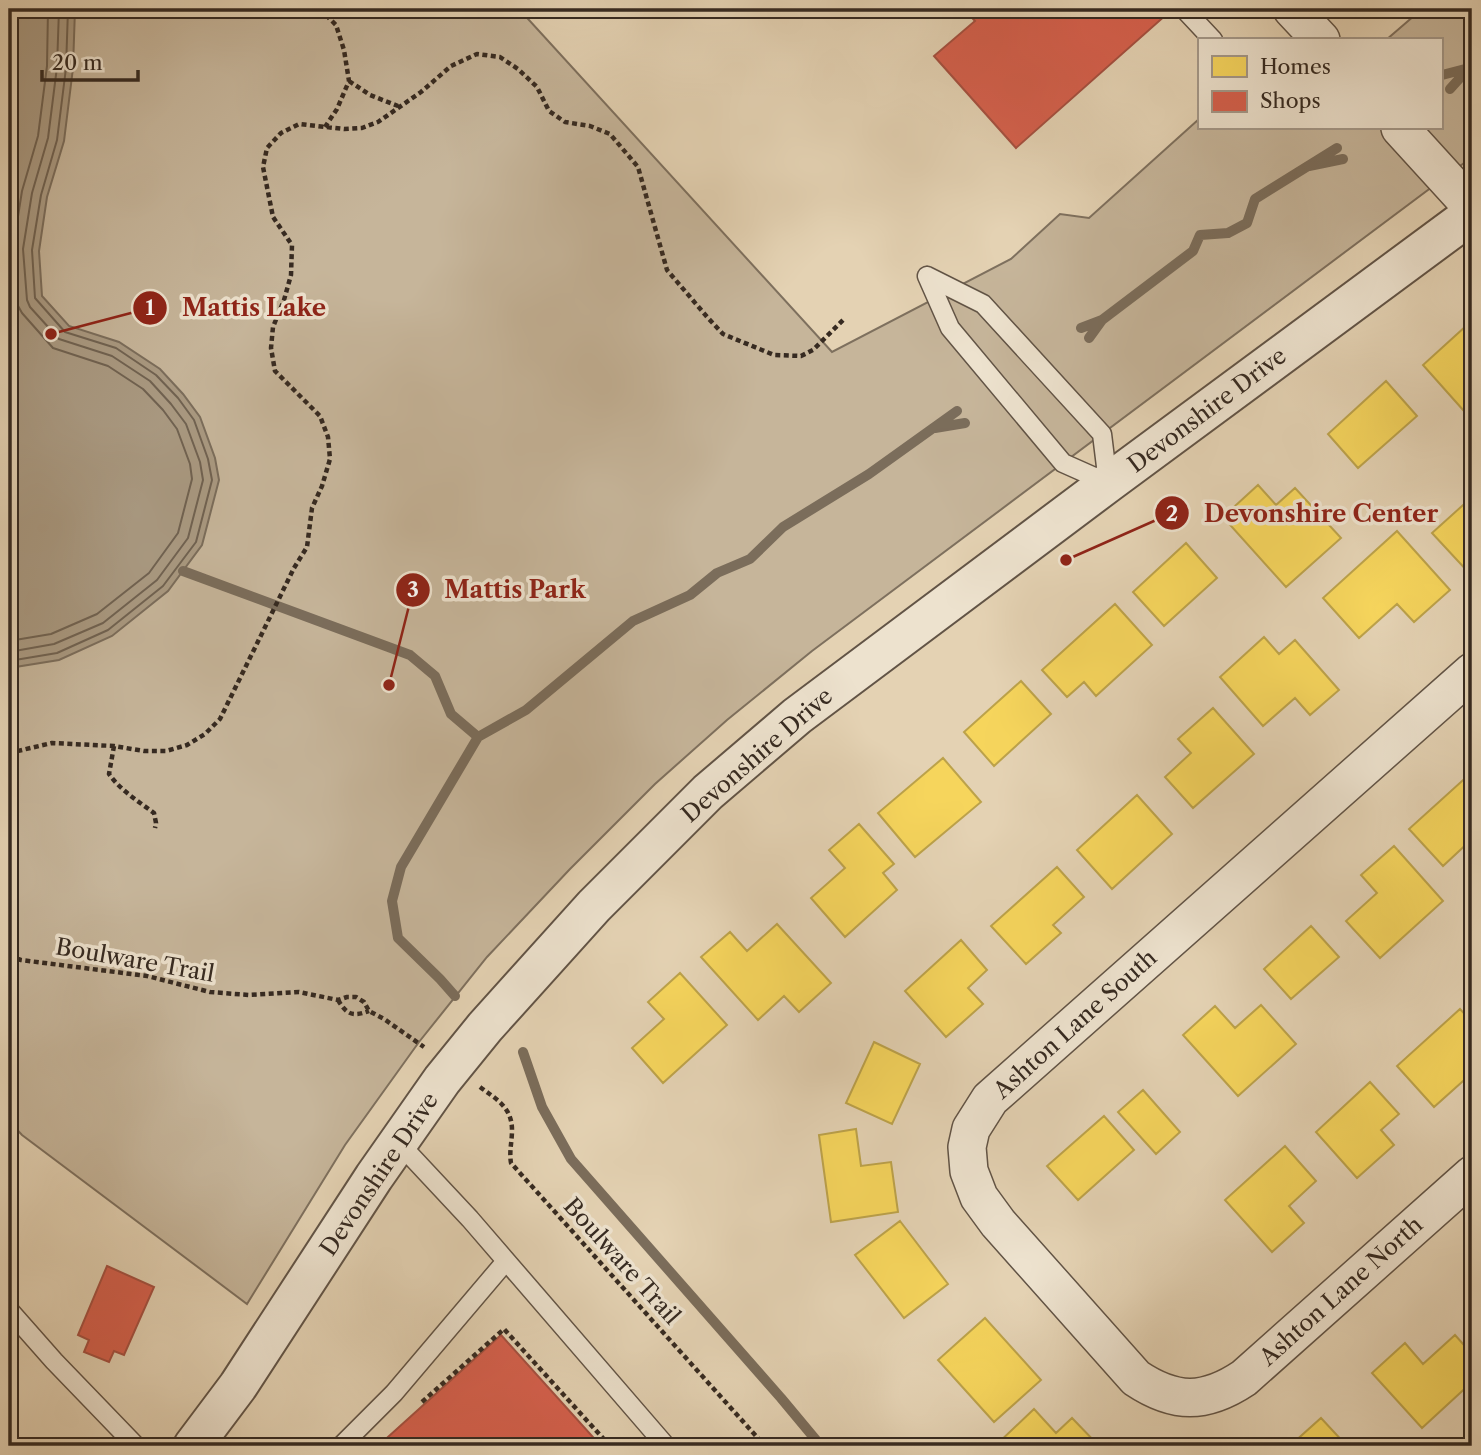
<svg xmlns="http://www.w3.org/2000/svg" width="1481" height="1455" viewBox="0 0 1481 1455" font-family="'Libre Caslon Text',serif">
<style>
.green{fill:#c6b59a;stroke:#7e705e;stroke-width:2}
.water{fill:#a99981;stroke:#7b6d5b;stroke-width:2}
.homes{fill:#f6d55c;stroke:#bca24a;stroke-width:2}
.shops{fill:#d6604d;stroke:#a65040;stroke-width:2}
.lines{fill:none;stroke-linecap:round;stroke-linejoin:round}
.shore{stroke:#706251;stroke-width:2}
.stream{stroke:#7b6d5b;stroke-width:10}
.service-casing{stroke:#625446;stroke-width:21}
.minor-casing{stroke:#625446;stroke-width:40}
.tertiary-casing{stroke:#625446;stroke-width:42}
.path{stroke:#362a21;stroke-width:4.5;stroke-dasharray:5 3.5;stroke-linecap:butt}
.service{stroke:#ede2ce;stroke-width:18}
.minor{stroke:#ede2ce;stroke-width:37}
.tertiary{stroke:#ede2ce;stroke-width:38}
.labels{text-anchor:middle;stroke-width:7;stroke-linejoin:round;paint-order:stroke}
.street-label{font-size:23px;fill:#362a21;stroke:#ede2ce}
.leader{fill:none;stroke:#8f2418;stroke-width:2.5}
.callout-dot{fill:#8f2418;stroke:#ede2ce;stroke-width:2.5}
.mark-label{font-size:21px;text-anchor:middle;font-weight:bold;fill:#fff}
.callout-label{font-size:24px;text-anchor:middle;font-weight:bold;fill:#8f2418;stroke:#ede2ce;stroke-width:7;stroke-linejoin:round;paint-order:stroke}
</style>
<rect width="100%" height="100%" fill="#e4d2b3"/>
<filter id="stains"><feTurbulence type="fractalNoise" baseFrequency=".00286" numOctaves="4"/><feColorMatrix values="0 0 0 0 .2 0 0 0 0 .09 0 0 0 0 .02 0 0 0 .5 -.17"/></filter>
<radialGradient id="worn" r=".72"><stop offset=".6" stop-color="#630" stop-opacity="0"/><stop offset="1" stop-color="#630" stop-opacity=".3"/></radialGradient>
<path class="green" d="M 9,9 L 519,9 L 832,352 L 1011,259 L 1060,214 L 1089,218 L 1199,119 L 1199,128 L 1441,128 L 1441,40 L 1386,40 L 1422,9 L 1472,9 L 1472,157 L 812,651 L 727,720 L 655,784 L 570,869 L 487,957 L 419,1042 L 345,1145 L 247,1304 L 22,1135 L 9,1121 Z"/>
<path class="water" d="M 9,9 L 75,9 L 73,68 L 64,141 L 47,197 L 39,251 L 42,296 L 69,326 L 119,342 L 160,369 L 183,394 L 200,417 L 215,458 L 219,480 L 202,545 L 168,591 L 112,636 L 59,660 L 9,668 Z"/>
<path class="homes" d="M 1466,326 L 1472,333 L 1472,420 L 1423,365 Z
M 1386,381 L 1417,416 L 1358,468 L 1328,434 Z
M 1258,485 L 1276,505 L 1295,488 L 1341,538 L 1286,587 L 1223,517 Z
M 1472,497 L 1472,572 L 1470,574 L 1432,533 Z
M 1397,531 L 1450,590 L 1414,622 L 1397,604 L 1359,638 L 1323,598 Z
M 1186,543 L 1217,578 L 1164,626 L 1133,592 Z
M 1115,604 L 1152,645 L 1096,696 L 1084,682 L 1067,697 L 1042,670 Z
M 1264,637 L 1279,654 L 1295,640 L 1339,690 L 1310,715 L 1295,698 L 1263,726 L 1220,677 Z
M 1021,681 L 1051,714 L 994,766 L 964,732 Z
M 1213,708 L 1254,754 L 1193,808 L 1165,777 L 1191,753 L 1178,739 Z
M 943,758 L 981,802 L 915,857 L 878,813 Z
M 1472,772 L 1472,839 L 1443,866 L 1409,829 Z
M 1137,795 L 1172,834 L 1112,889 L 1077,850 Z
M 859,824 L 894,864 L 883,873 L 897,890 L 845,937 L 811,898 L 845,868 L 829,850 Z
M 1394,846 L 1443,901 L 1380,958 L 1346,921 L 1377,893 L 1361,875 Z
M 1057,867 L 1084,897 L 1053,925 L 1061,933 L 1026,964 L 991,926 Z
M 777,924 L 831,983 L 799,1012 L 784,996 L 758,1020 L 701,957 L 730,932 L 747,951 Z
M 1311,926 L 1339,957 L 1291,999 L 1264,969 Z
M 961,940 L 987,970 L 968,988 L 983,1004 L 946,1037 L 905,991 Z
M 680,973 L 727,1025 L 663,1083 L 632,1048 L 664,1019 L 648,1002 Z
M 1261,1005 L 1296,1044 L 1238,1096 L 1183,1035 L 1215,1006 L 1235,1028 Z
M 1460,1009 L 1472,1022 L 1472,1073 L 1434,1107 L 1397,1066 Z
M 874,1042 L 920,1064 L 892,1124 L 846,1103 Z
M 1370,1082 L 1399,1114 L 1381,1130 L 1394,1145 L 1357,1178 L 1316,1132 Z
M 1143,1090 L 1180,1132 L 1156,1154 L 1118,1112 Z
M 1104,1116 L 1134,1150 L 1078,1200 L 1047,1166 Z
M 856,1129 L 861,1166 L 891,1162 L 898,1212 L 831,1222 L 819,1135 Z
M 1285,1146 L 1316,1181 L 1289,1206 L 1304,1223 L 1272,1252 L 1225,1200 Z
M 900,1221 L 948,1284 L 904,1318 L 855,1255 Z
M 985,1318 L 1041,1380 L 994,1422 L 938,1360 Z
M 1455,1335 L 1472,1354 L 1472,1382 L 1422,1428 L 1372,1373 L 1405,1343 L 1423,1364 Z
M 1034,1409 L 1056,1433 L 1072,1418 L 1099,1446 L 995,1446 Z
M 1321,1418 L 1347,1446 L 1295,1446 L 1292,1444 Z"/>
<path class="shops" d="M 964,9 L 1162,9 L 1167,14 L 1016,148 L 934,56 L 975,21 Z
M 107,1266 L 154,1287 L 124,1355 L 114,1351 L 109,1362 L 84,1352 L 89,1340 L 78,1335 Z
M 501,1335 L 601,1446 L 378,1446 Z"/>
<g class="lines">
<path class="shore" d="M 9,641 L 51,634 L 97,614 L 149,573 L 178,533 L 192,479 L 190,464 L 177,429 L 163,410 L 143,389 L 108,366 L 53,348 L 22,313 L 17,304 L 13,248 L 22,191 L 38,136 L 47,66 L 48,9
M 9,652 L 54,644 L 103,623 L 157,580 L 188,538 L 203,480 L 200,462 L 186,424 L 171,404 L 150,381 L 112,356 L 59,339 L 30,307 L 27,300 L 23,249 L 32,193 L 48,138 L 57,67 L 59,9
M 9,661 L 57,653 L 108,630 L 163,586 L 196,542 L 212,480 L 208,459 L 194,420 L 178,398 L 156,375 L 116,348 L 65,332 L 35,298 L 32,250 L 41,195 L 57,140 L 66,68 L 68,9"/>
<path class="stream" d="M 1442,75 L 1469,68 L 1472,66
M 1450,89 L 1468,69
M 1309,166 L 1343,159
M 1081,328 L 1102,320 L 1193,251 L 1200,235 L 1228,233 L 1247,223 L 1255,199 L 1337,148
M 1089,338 L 1102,320
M 935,428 L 965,423
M 183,571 L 410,655 L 435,676 L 451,714 L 478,737
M 455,996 L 440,979 L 398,938 L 392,901 L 401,867 L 478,737 L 526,710 L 633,621 L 690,595 L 717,573 L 750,559 L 783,527 L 869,474 L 957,411
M 523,1052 L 542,1107 L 571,1159 L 781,1398 L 821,1446"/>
<defs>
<path id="service" d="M 1184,9 L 1213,40
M 927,276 L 983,304 L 1102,434 L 1108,483
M 927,276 L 950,328 L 1063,463 L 1108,483
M 398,1142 L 470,1219 L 666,1446
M 9,1310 L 54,1361 L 136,1446
M 341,1446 L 394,1393 L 506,1261"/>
<path id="minor" d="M 1292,9 L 1321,40
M 1400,128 L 1472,207
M 1472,672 L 990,1099 L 971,1129 L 967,1147 L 969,1171 L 979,1197 L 998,1223 L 1136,1378 C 1175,1404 1205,1404 1244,1378 L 1472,1175"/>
<path id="tertiary" d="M 193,1446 L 238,1386 L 374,1177 L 442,1080 L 485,1027 L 594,906 L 708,792 L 797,716 L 1108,483 L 1472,214"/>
</defs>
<use href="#service" class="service-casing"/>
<use href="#minor" class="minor-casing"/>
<use href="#tertiary" class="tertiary-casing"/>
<path class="path" d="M 320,9 L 336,25 L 344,50 L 349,81 L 337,109 L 325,127
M 349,81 L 370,95 L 398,106
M 114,746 L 109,774 C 120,790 138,801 154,813 L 156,823 L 155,828
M 9,753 L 52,743 L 114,746 L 144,751 L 166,751 L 187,745 L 205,734 L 220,719 L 294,568 L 307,547 L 312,508 L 322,486 L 330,459 L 328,437 L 320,416 L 275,371 L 271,348 L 273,327 L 284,300 L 291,275 L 292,245 L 273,217 L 263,167 L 267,148 L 281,133 L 299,124 L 344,129 L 362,128 L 378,122 L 421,92 L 451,66 L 477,54 L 500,57 L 518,69 L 537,87 L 549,111 L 565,122 L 590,126 L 610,134 L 638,167 L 667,270 L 708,318 L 723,334 L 774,355 L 801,356 L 813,350 L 844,319
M 9,956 L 21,960 L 147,976 L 210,992 L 249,995 L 299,992 L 338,1000 L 347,997 L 356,997 L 364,1002 L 369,1011 L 384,1019 L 424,1047
M 338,1000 C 347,1015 353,1017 369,1011
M 480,1087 C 496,1099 512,1107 512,1130 C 512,1142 509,1151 511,1163 L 765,1446
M 422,1402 L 504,1329 L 610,1446"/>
<use href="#service" class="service"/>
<use href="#minor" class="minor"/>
<use href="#tertiary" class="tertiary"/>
</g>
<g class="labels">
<g class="street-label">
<text transform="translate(1207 410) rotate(-37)" y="8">Devonshire Drive</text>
<text transform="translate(757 755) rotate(-41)" y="8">Devonshire Drive</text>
<text transform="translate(135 960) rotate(10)" y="8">Boulware Trail</text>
<text transform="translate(1075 1024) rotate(-42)" y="8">Ashton Lane South</text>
<text transform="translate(379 1174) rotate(-56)" y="8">Devonshire Drive</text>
<text transform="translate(622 1261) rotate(48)" y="8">Boulware Trail</text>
<text transform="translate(1341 1291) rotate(-42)" y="8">Ashton Lane North</text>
</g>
</g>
<path class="leader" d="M51 334L150 308M1066 560L1172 513M389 685L413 590"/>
<g class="callout-dot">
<circle cx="51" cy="334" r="7"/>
<circle cx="1066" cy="560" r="7"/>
<circle cx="389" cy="685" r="7"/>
<circle cx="150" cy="308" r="18"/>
<circle cx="1172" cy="513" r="18"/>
<circle cx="413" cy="590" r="18"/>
</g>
<g class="mark-label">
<text x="150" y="315">1</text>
<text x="1172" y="521">2</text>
<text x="413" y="597">3</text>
</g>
<g class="callout-label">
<text x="254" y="316">Mattis Lake</text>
<text x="1321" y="522">Devonshire Center</text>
<text x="515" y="598">Mattis Park</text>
</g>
<rect width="1481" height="1455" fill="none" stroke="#e4d2b3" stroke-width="35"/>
<rect x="10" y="10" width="1460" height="1434" fill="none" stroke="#362a21" stroke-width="3.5"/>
<rect x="18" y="18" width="1446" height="1420" fill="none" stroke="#362a21" stroke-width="2"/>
<rect x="1198" y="38" width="245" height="91" fill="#ede2ce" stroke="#a49889" stroke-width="2"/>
<rect x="1212" y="56" width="35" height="21" fill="#f6d55c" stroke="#a49889" stroke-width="2"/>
<text x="1260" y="74" font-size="21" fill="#362a21">Homes</text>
<rect x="1212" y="91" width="35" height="21" fill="#d6604d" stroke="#a49889" stroke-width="2"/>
<text x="1260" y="108" font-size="21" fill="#362a21">Shops</text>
<path d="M42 70v10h96v-10" fill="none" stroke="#362a21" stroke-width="3.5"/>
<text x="52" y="70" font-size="21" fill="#362a21" stroke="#ede2ce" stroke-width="5" paint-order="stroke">20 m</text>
<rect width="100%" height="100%" filter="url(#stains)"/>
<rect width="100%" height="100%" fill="url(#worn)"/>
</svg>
